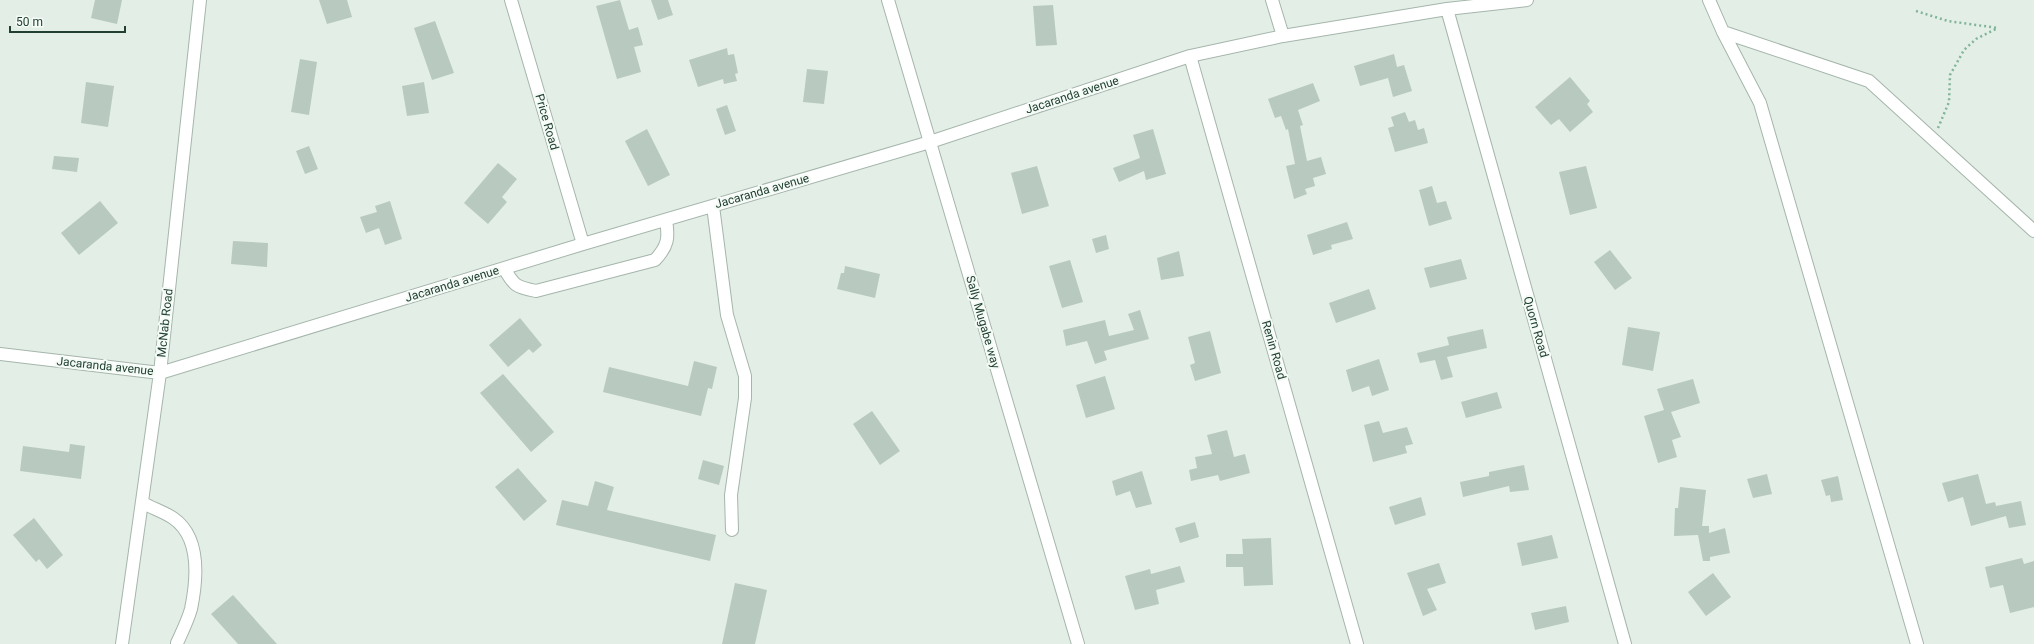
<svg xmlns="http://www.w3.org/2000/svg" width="2034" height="644" viewBox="0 0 2034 644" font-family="Roboto,sans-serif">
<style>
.building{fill:#b8c9bf}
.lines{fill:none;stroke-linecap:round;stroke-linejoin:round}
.minor-casing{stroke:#a5b6ac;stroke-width:14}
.path{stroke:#81b499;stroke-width:2.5;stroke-dasharray:2 3;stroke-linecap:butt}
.minor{stroke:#fff;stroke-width:12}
.labels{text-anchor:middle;stroke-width:4;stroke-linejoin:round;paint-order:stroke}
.street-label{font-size:12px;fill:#214032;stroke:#f4faf5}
</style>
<rect width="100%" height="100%" fill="#e3eee6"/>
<path class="building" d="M 95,0 L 122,0 L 117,24 L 91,18 Z
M 319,0 L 347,0 L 352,17 L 327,24 Z
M 620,0 L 629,30 L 638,27 L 643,45 L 634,47 L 641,72 L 617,79 L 596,6 Z
M 651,0 L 668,0 L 673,15 L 658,20 Z
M 1053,5 L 1057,45 L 1036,46 L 1033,6 Z
M 435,21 L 454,73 L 432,80 L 414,28 Z
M 727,48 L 728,55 L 734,54 L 738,73 L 735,74 L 737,81 L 724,84 L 723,79 L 698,87 L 689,60 Z
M 1394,54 L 1397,67 L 1404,65 L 1412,91 L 1393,97 L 1388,78 L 1360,86 L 1354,66 Z
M 300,59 L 317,62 L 309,115 L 291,112 Z
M 807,69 L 828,71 L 824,104 L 803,102 Z
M 1570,77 L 1590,101 L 1587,104 L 1593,112 L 1570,132 L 1559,119 L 1551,125 L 1535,107 Z
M 86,82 L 114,86 L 108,127 L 81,123 Z
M 424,82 L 429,113 L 407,116 L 402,86 Z
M 1313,83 L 1320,101 L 1298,110 L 1303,125 L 1300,126 L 1307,161 L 1321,157 L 1326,174 L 1313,178 L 1315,186 L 1305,189 L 1307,194 L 1294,199 L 1286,166 L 1295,164 L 1288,129 L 1286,130 L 1281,116 L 1275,118 L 1268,99 Z
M 727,105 L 736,131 L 725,135 L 716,109 Z
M 1405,112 L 1409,122 L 1415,120 L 1418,130 L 1424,128 L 1428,143 L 1395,152 L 1388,128 L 1394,126 L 1391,117 Z
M 647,129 L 670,175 L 648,186 L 625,141 Z
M 1153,129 L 1166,174 L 1146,180 L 1144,171 L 1119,182 L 1113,168 L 1140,158 L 1133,135 Z
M 309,146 L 318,169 L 305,174 L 296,151 Z
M 54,156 L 79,158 L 77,172 L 52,169 Z
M 498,163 L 517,179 L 502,197 L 507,202 L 488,224 L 464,203 Z
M 1037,166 L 1049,206 L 1022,214 L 1011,173 Z
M 1586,166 L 1597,208 L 1570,215 L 1559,172 Z
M 1432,186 L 1437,203 L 1446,201 L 1452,219 L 1429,226 L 1419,190 Z
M 100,201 L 118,223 L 79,255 L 61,233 Z
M 390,201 L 402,239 L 385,245 L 379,228 L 366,233 L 360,217 L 377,212 L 375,206 Z
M 1347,222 L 1353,239 L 1331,245 L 1332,249 L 1313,255 L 1307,235 Z
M 1106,235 L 1109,249 L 1096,253 L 1092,239 Z
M 233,241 L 268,243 L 267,267 L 231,264 Z
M 1610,250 L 1632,278 L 1615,290 L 1594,262 Z
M 1179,251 L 1184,276 L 1161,280 L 1157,258 Z
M 1461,259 L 1467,279 L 1430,288 L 1424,268 Z
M 1070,260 L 1083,302 L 1062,308 L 1049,266 Z
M 845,266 L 880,274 L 875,298 L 837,289 L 841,273 L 844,273 Z
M 1369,289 L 1376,309 L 1336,323 L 1329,303 Z
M 1140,310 L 1149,339 L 1104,351 L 1107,360 L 1095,364 L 1087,341 L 1066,346 L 1063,330 L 1105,320 L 1109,336 L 1134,330 L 1128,314 Z
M 520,318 L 542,345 L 533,353 L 529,349 L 508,367 L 489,345 Z
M 1628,327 L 1660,332 L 1653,371 L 1622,365 Z
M 1483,329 L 1487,348 L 1447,357 L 1453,377 L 1441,380 L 1435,360 L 1420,363 L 1417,353 L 1449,345 L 1447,337 Z
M 1210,331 L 1221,373 L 1195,381 L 1190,365 L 1195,363 L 1188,337 Z
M 1379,359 L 1389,390 L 1372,396 L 1369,386 L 1352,392 L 1346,370 Z
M 694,361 L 717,367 L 712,389 L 708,388 L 701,416 L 603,392 L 609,367 L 688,386 Z
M 503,374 L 554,432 L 531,452 L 480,393 Z
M 1105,376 L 1115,409 L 1086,418 L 1076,385 Z
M 1693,379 L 1700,403 L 1671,412 L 1681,437 L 1672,440 L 1677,457 L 1658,463 L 1644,416 L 1664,410 L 1657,389 Z
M 1497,392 L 1502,408 L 1466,418 L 1461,402 Z
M 872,411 L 900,451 L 880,465 L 853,424 Z
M 1379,421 L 1383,433 L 1407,427 L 1413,444 L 1405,446 L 1407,453 L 1373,462 L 1364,425 Z
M 1227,430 L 1234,457 L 1245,454 L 1250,473 L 1220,481 L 1218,475 L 1191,481 L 1189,470 L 1197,468 L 1195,457 L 1212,454 L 1207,435 Z
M 70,444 L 85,446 L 81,479 L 20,471 L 23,446 L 69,452 Z
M 703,460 L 724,466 L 719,485 L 698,479 Z
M 1524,465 L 1529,490 L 1510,492 L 1509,486 L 1463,497 L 1460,482 L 1489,476 L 1489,472 Z
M 518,468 L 547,501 L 524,521 L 495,487 Z
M 1142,471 L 1152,504 L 1136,508 L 1130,491 L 1116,496 L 1112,481 Z
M 1767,474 L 1772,494 L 1753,498 L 1747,479 Z
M 1978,474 L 1986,504 L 1995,502 L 1996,506 L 2021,501 L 2026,525 L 2009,528 L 2006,516 L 1971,526 L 1963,497 L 1948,502 L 1942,483 Z
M 1838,476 L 1843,500 L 1831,502 L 1830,495 L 1826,496 L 1821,480 Z
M 595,481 L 614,487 L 607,510 L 716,535 L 710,561 L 556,525 L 562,500 L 588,506 Z
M 1680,487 L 1706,490 L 1702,526 L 1709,526 L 1709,533 L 1725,528 L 1730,553 L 1710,557 L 1710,561 L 1703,561 L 1698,535 L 1674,536 L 1675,508 L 1678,508 Z
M 1421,497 L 1426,515 L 1395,525 L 1389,507 Z
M 34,518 L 63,555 L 47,569 L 39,559 L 36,562 L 13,535 Z
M 1195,522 L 1199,537 L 1180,543 L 1175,528 Z
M 1552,535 L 1558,558 L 1522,566 L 1517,543 Z
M 1271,538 L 1273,585 L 1244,586 L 1243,567 L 1226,567 L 1226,554 L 1243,554 L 1242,539 Z
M 2022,558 L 2024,564 L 2034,561 L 2034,607 L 2010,613 L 2003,585 L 1990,588 L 1985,567 Z
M 1439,563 L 1446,583 L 1427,589 L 1437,610 L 1423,616 L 1407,573 Z
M 1180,566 L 1185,582 L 1156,590 L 1159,604 L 1135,610 L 1125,576 L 1150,569 L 1151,574 Z
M 1713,573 L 1731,597 L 1706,616 L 1688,592 Z
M 735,583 L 767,590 L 755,644 L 722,644 Z
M 233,595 L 277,644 L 238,644 L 211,614 Z
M 1566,606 L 1569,622 L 1535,630 L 1531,613 Z"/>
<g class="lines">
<defs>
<path id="minor" d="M 511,0 L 583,244
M 888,0 L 1078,644
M 1272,0 L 1283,36
M 1709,0 L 1723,32 L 1760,103 L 1917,644
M 1447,9 L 1625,644
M 1723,32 L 1869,81 L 2034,231
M 1190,56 L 1357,644
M 713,206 L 727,315 L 745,376 L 745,398 L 731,495 L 732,530
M 504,268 C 514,286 516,287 536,291 L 655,260 C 668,246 669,238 666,220
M 0,354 L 160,373 L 583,244 L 930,142 L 1190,56 L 1283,36 L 1447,9 L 1527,0
M 143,503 C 152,508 164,512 173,518 C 201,537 197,580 191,609 C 188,620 182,632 177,643
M 122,644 L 160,373 L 200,0"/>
</defs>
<use href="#minor" class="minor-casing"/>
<path class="path" d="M 1916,11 L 1948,21 L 1998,28
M 1938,128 L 1949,102 L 1950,75 L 1964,50 L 1976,39 L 1998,28"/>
<use href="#minor" class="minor"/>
</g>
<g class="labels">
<g class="street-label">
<text transform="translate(1072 95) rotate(-18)" y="4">Jacaranda avenue</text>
<text transform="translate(547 122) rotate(74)" y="4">Price Road</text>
<text transform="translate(762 191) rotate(-16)" y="4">Jacaranda avenue</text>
<text transform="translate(452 284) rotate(-17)" y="4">Jacaranda avenue</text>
<text transform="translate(983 322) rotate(74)" y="4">Sally Mugabe way</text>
<text transform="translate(165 323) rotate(-84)" y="4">McNab Road</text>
<text transform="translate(1536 327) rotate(74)" y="4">Quorn Road</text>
<text transform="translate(1274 350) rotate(74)" y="4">Renin Road</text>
<text transform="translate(105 366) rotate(6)" y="4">Jacaranda avenue</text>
</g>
</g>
<path d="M10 26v6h115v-6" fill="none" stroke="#214032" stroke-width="2"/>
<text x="16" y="26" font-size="12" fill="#214032" stroke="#f4faf5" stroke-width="3" paint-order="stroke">50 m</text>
</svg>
